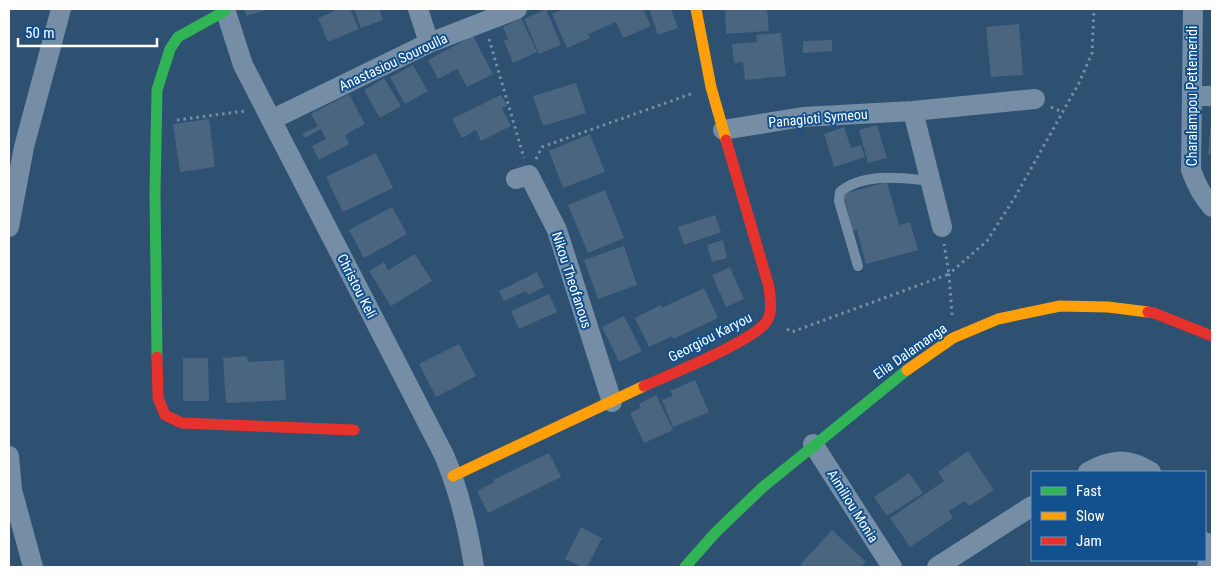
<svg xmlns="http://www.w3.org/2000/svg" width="1221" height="576" viewBox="0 0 1221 576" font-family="'Roboto Condensed',sans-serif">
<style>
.building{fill:#496580}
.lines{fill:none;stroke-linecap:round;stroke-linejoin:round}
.path{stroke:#758ea5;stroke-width:3;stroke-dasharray:2.5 4;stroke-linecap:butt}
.lane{stroke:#758ea5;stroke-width:10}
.street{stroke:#758ea5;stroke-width:20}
.fast{stroke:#30b455;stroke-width:11}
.slow{stroke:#ff9f0a;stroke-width:11}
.jam{stroke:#e5322d;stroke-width:11}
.labels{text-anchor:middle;stroke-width:4;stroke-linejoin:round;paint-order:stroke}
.street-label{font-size:14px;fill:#fff;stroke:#12518d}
</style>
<rect width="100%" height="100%" fill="#2e5071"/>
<path class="building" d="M 244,9 L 268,9 L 247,16 Z
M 334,9 L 350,9 L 359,29 L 328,42 L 318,18 L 335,11 Z
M 354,9 L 379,9 L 383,20 L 361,28 Z
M 546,9 L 561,45 L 539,54 L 524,19 Z
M 563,9 L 643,9 L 651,26 L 623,38 L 616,22 L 588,34 L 590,38 L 567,48 L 552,14 Z
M 649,9 L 671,9 L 678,28 L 658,35 Z
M 725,9 L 767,9 L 769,31 L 726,34 Z
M 521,18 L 537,52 L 513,63 L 504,41 L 508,39 L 503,27 Z
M 1019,24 L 1023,75 L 991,77 L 986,27 Z
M 781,33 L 786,76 L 745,80 L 743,62 L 734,63 L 732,44 L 757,42 L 756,35 Z
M 473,36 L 493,74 L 467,87 L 457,69 L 438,79 L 428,60 Z
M 832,40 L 832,51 L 803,53 L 803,41 Z
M 413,65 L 428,91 L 405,104 L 390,77 Z
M 384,78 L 401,106 L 380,118 L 364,90 Z
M 576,83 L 586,113 L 543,126 L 533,96 Z
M 349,94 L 365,124 L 345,135 L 349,144 L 319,160 L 312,146 L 326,139 L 321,129 L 305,138 L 302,134 L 318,126 L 311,114 Z
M 501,95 L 507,106 L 502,108 L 511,126 L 481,141 L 476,130 L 462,138 L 452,119 Z
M 209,119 L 215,167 L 180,172 L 173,124 Z
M 1211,121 L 1212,121 L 1212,155 L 1208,154 Z
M 877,125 L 887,158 L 868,163 L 859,130 Z
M 844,127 L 851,148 L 861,145 L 865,157 L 834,167 L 824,134 Z
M 590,134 L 605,172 L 563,188 L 549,151 Z
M 376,153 L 393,188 L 343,212 L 326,177 Z
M 887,182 L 899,225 L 910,222 L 918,250 L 866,264 L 857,230 L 853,231 L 843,194 Z
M 605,190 L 624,238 L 588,253 L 568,205 Z
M 392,207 L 407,234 L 364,258 L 349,230 Z
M 715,215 L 721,232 L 684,245 L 678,227 Z
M 723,240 L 727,258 L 712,262 L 707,245 Z
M 624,246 L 637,285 L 598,299 L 584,260 Z
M 415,254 L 432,281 L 391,306 L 369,271 L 384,262 L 388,270 Z
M 730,267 L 744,299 L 726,307 L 712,275 Z
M 537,272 L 544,287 L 528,295 L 526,291 L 504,301 L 499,291 Z
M 704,288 L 718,318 L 673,339 L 672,336 L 649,347 L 635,318 L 661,305 L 662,308 Z
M 549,294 L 557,312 L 519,329 L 511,311 Z
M 624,316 L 642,351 L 619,362 L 602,327 Z
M 459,344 L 476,376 L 436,397 L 419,364 Z
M 247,356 L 248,362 L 284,360 L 286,400 L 226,403 L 223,358 Z
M 183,358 L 208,358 L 209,401 L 183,401 Z
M 695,380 L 709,412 L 673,427 L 662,400 L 673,396 L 670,391 Z
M 656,395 L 673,430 L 644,443 L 630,413 L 641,408 L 639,404 Z
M 968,451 L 994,490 L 969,506 L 965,501 L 949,511 L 953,518 L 910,547 L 890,518 L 944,481 L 938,472 Z
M 549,453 L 561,477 L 488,513 L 477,491 L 495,482 L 493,480 Z
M 909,473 L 923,493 L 887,516 L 874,497 Z
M 581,527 L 602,538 L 587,567 L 582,567 L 565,559 Z
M 832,530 L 866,562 L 861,567 L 803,567 L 800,565 Z"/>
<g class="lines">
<path class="path" d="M 489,39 L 524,158
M 1051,107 L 1062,112
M 177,120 L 245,111
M 536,159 L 542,147 L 691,94
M 952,315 L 949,274 L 987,241 L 1015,197 L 1079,83 L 1092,53 L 1094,9
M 787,329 L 792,332 L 949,274 L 944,244"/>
<path class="lane" d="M 858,266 L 839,201 L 840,192 C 864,172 902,178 931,181"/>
<path class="street" d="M 225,9 L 243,65 L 444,455 C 460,493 468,527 474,567
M 418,9 L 429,43
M 1193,9 L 1191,170 C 1196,184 1202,196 1212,207
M 1192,96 L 1212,96
M 913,111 L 942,227
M 271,120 L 429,43 L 517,9
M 723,130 L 803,117 L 913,111 L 1035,99
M 516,179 L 529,175 L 557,230 L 612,402
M 9,227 L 24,147 L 61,9
M 813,444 L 892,567
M 9,456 L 12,490 L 33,567
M 1088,472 C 1112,459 1127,457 1151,472
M 1205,542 L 1209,560 L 1207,567
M 937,567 L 1032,506"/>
<path class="fast" d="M 157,357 L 155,192 L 157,90 L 170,49 L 178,37 L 225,11
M 685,567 L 716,532 L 763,487 L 907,370"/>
<path class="slow" d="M 696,9 L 711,87 L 726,140
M 907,370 L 953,338 L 998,319 L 1060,306 L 1108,307 L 1148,312
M 453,476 L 644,386"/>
<path class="jam" d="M 1148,312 L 1154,313 L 1212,336
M 157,357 L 158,398 L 165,415 L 182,423 L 354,430
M 644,386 C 669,375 754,341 767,321 C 773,311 770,298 769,287 L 726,140"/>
</g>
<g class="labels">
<g class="street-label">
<text transform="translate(393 62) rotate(-25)" y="5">Anastasiou Souroulla</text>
<text transform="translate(1192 96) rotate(-90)" y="5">Charalampou Pettemeridi</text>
<text transform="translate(818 118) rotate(-5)" y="5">Panagioti Symeou</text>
<text transform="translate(572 280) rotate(72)" y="5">Nikou Theofanous</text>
<text transform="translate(357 286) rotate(63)" y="5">Christou Keli</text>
<text transform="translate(710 337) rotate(-27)" y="5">Georgiou Karyou</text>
<text transform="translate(910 351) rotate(-35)" y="5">Elia Dalamanga</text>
<text transform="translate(853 506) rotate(58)" y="5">Aimiliou Monia</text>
</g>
</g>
<rect width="1221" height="576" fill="none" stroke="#ffffff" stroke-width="20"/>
<rect x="1031" y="471" width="175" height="90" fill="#12518d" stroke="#7197bb"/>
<rect x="1041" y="487" width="25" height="8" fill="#30b455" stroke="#7197bb"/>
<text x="1076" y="496" font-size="15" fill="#ffffff">Fast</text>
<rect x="1041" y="512" width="25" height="8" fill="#ff9f0a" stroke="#7197bb"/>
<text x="1076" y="521" font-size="15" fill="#ffffff">Slow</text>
<rect x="1041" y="537" width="25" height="8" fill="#e5322d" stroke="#7197bb"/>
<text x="1076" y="546" font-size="15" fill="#ffffff">Jam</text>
<path d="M18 38v8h139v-8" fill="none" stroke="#ffffff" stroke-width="2.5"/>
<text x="25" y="38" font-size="15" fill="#ffffff" stroke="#12518d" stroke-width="4" paint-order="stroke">50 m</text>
</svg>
